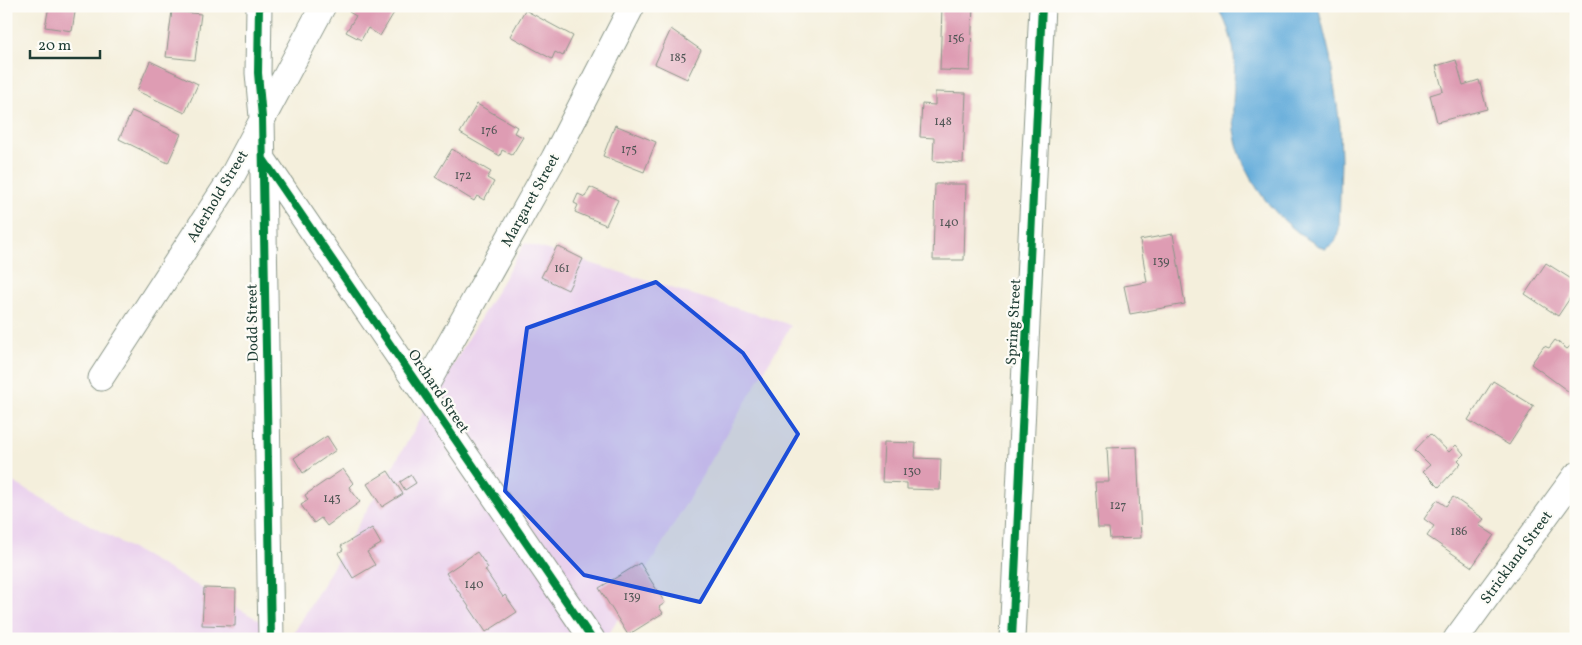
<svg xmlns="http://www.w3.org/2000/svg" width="1582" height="645" viewBox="0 0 1582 645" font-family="Vollkorn,serif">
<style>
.built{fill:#ead1ed}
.water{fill:#63acda;stroke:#417487}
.building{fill:#de9cb3}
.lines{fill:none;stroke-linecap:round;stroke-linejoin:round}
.minor-casing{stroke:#8a9688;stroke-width:27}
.minor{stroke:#fff;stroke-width:25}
.cycleway-casing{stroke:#fdfcf7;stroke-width:11}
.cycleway{stroke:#00873e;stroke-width:8}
.marked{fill:#1d4ed8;fill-opacity:0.2;stroke:#1d4ed8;stroke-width:4;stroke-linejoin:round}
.labels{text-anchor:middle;stroke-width:4.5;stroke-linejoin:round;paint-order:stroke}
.number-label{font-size:12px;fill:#4f5554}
.street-label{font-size:15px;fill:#1f3d34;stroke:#fdfcf7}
</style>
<rect width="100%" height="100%" fill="#fdfcf7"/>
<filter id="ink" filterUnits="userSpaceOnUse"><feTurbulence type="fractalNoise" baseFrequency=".02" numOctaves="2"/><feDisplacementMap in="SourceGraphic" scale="10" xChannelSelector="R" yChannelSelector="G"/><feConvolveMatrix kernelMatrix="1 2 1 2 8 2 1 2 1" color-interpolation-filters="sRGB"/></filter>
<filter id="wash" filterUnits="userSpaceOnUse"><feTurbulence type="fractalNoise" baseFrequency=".0096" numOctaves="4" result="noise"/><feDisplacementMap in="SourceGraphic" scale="20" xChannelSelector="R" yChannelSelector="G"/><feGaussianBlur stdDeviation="1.12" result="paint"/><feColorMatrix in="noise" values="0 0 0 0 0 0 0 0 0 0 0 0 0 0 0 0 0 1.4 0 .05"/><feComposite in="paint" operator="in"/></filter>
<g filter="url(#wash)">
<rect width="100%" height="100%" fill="#f4efdc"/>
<path class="built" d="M 525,243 L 791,325 L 606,639 L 6,639 L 6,478 L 291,638 Z"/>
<path class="water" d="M 1218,6 L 1318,6 L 1330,56 L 1340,126 L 1341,160 L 1339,230 L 1335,242 L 1325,249 C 1278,226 1237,175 1233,121 C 1232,99 1236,75 1234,53 C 1232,37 1225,20 1218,6 Z"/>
<g id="blocks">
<path class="building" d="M 49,6 L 76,6 L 72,31 L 45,27 Z
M 353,6 L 398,6 L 380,36 L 368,28 L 361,40 L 346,32 L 356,16 L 349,12 Z
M 942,6 L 973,6 L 970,71 L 940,70 Z
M 525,10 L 573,36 L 563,56 L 555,52 L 552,59 L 510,36 Z
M 172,11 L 201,14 L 195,60 L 166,57 Z
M 671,29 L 701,50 L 687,79 L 655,64 Z
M 1456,60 L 1463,85 L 1479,80 L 1487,109 L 1437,122 L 1430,95 L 1443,91 L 1436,66 Z
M 150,61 L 198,84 L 185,113 L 137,91 Z
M 935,92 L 966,93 L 963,163 L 933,161 L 934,138 L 920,137 L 922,104 L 935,105 Z
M 477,104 L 517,127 L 514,133 L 523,137 L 512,155 L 502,150 L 500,156 L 460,133 Z
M 132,111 L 181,134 L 168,163 L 119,139 Z
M 615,125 L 656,142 L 644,172 L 603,156 Z
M 452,149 L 491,172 L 487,178 L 494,182 L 484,200 L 477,196 L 474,201 L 435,177 Z
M 935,184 L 966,184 L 964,260 L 933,260 Z
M 590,187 L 618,200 L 606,225 L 575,212 L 578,205 L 574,203 L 578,194 L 585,197 Z
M 1173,234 L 1185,304 L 1130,314 L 1124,286 L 1147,282 L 1140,240 Z
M 557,246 L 583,259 L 568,290 L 541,277 Z
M 1546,263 L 1576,282 L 1576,289 L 1558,316 L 1525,294 Z
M 1555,340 L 1567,349 L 1576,341 L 1576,397 L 1531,364 L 1544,346 L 1549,348 Z
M 1493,381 L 1534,406 L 1509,445 L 1468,420 Z
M 1430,434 L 1449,452 L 1456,445 L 1464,454 L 1458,460 L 1461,463 L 1439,487 L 1423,471 L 1430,465 L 1415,450 Z
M 327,436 L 336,450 L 303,473 L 294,458 Z
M 884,442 L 916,443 L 915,458 L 941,459 L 940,490 L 907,489 L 907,483 L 882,482 Z
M 1137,447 L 1141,538 L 1110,539 L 1109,528 L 1098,528 L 1095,482 L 1109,482 L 1107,448 Z
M 343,469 L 353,483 L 349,487 L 360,502 L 327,526 L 321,518 L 314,523 L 301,505 L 308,500 L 305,495 Z
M 388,471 L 403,494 L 382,507 L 367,484 Z
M 411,475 L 416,483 L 405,490 L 400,482 Z
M 1453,497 L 1484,519 L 1479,525 L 1494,535 L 1472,567 L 1427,536 L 1434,526 L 1424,519 L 1437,500 L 1446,506 Z
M 372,528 L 381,544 L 367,552 L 375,565 L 353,578 L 338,553 L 343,550 L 341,546 Z
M 477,552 L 488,568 L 485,570 L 503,597 L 505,595 L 517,612 L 486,632 L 446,573 Z
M 640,563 L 665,603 L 659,607 L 663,613 L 628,635 L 599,588 Z
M 204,588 L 236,589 L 235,626 L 202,625 Z"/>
</g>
</g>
<g filter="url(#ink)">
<use href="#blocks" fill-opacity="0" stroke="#8a9688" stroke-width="1"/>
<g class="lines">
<defs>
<path id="minor" d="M 259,6 L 258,73 L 262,117 L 271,639
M 263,159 L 592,639
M 101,378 L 230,180 L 323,6
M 423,391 L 554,158 L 632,6
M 1012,639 L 1042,6
M 1456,639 L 1576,475"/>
</defs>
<use href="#minor" class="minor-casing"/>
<use href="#minor" class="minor"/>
<defs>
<path id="cycleway" d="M 259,6 L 258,73 L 262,117 L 271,639
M 263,159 L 592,639
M 1012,639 L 1042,6"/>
</defs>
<use href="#cycleway" class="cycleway-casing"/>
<use href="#cycleway" class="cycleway"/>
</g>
</g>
<path class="marked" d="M 656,282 L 743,353 L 798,434 L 700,602 L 584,575 L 505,491 L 527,328 Z"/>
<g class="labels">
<g class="number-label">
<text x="956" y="42">156</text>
<text x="678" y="61">185</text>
<text x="943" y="125">148</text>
<text x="489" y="134">176</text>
<text x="629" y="153">175</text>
<text x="463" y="179">172</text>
<text x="949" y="226">140</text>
<text x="1161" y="265">139</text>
<text x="562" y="272">161</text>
<text x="912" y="475">130</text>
<text x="332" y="502">143</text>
<text x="1118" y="509">127</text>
<text x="1459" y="535">186</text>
<text x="474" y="588">140</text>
<text x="632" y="600">139</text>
</g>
<g class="street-label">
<text transform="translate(217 196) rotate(-59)" y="5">Aderhold Street</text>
<text transform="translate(530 200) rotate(-61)" y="5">Margaret Street</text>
<text transform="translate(1013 322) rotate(-87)" y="5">Spring Street</text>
<text transform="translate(252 323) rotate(-91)" y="5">Dodd Street</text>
<text transform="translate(439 391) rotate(56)" y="5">Orchard Street</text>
<text transform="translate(1516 557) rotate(-54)" y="5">Strickland Street</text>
</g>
</g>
<rect width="1582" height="645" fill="none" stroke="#fdfcf7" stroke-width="25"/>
<path d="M30 50v8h70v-8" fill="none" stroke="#1f3d34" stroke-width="2.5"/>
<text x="38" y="50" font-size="15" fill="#1f3d34" stroke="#fdfcf7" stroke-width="4" paint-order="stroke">20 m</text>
</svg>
